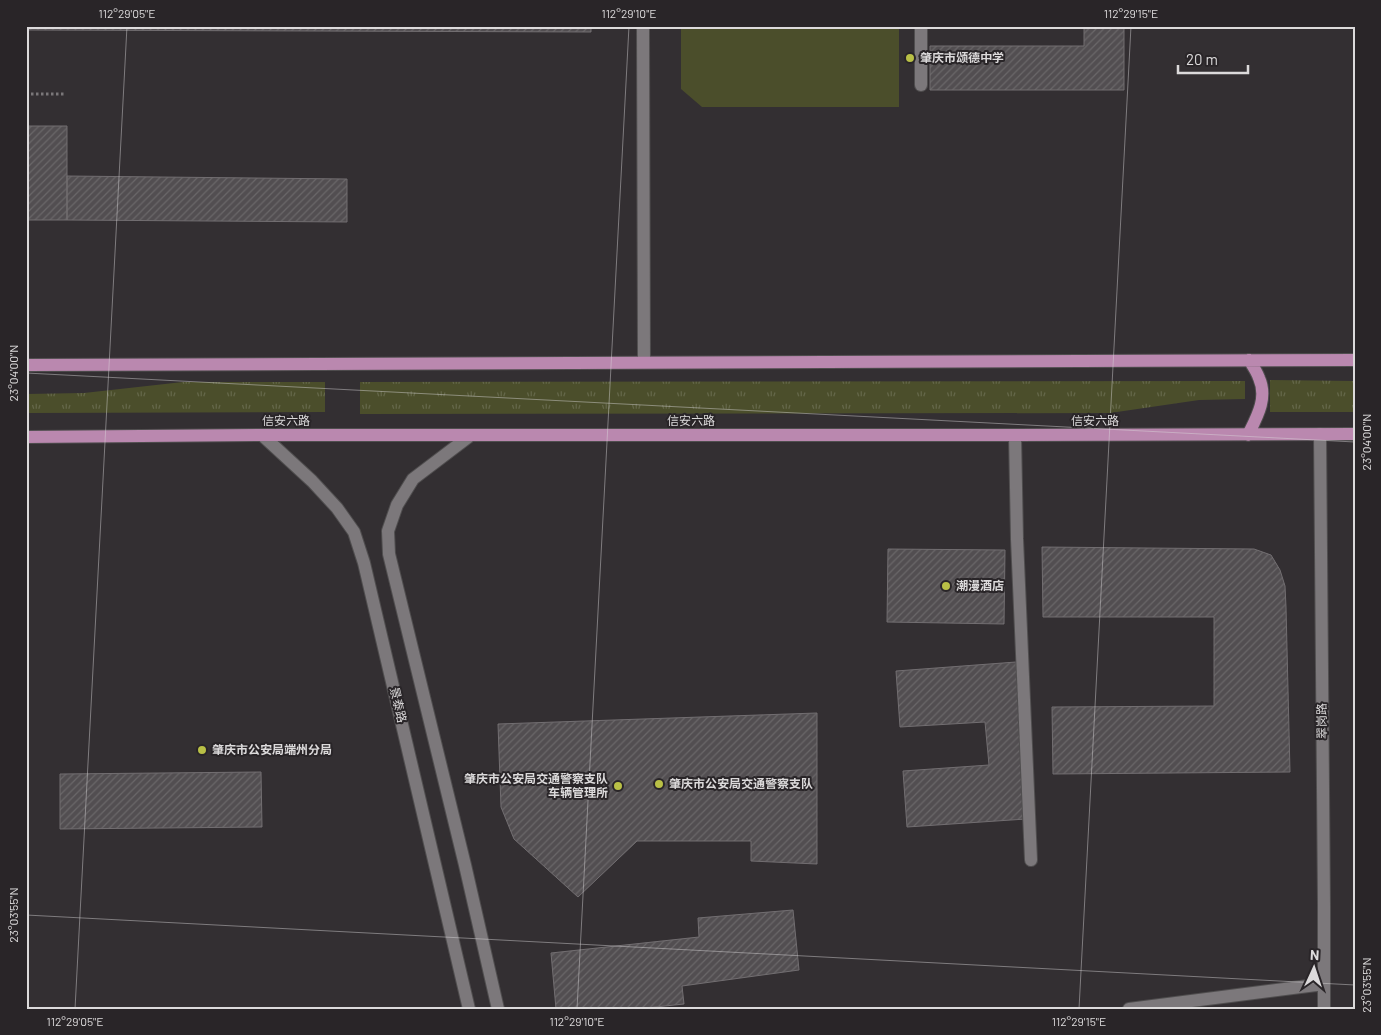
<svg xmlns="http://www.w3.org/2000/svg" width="1381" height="1035" viewBox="0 0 1381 1035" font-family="Barlow,'Noto Sans SC',sans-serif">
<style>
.grass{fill:url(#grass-tufts)}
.pitch{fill:#4b4e2b}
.building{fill:url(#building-hatch);stroke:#726e71}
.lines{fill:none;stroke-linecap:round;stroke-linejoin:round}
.lane-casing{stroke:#504e4f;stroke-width:14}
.street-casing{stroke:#504e4f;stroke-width:14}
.secondary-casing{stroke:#504e4f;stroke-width:14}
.primary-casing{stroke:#504e4f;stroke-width:14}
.path{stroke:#7a7779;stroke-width:3;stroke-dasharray:2.5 2.5;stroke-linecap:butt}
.lane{stroke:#7c787b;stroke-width:12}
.street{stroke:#7c787b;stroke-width:12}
.secondary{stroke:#7c787b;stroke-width:12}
.primary{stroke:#ba88af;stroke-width:12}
.ticks{fill:none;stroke:#dcdadb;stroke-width:1;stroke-opacity:0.45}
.poi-dot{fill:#b9c046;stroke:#292528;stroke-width:2}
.labels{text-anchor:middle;stroke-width:4;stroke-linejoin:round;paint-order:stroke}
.poi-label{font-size:12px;font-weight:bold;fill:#dcdadb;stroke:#292528;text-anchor:start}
.street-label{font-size:12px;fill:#dcdadb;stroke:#292528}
.neatline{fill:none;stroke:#dcdadb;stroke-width:2}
.ticks-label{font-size:12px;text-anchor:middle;fill:#dcdadb}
</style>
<defs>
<pattern id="grass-tufts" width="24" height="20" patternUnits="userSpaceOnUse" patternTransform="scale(1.25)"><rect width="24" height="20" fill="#4b4e2b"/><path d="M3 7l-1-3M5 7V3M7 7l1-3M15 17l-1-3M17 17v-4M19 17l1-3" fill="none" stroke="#646749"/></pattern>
<pattern id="building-hatch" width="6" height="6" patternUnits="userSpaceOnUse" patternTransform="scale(1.25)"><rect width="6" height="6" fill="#524e51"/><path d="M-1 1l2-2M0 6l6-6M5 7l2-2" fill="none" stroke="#6a6769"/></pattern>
</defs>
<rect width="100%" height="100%" fill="#332f32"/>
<path class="grass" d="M 1270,380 L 1355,381 L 1355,412 L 1270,412 Z
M 1245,381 L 1245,399 L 1199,400 L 1110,413 L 360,414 L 360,382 Z
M 183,382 L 325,382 L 325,412 L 26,413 L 26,394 L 84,393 Z"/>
<path class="pitch" d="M 681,26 L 899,26 L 899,107 L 702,107 L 681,89 Z"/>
<path class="building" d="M 26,26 L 591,26 L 591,32 L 26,30 Z
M 1084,26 L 1124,26 L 1124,90 L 930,90 L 930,46 L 1084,46 Z
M 26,126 L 67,126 L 67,220 L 26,220 Z
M 67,176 L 347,179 L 347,222 L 67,220 Z
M 1042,547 L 1254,549 L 1271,555 L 1280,570 L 1285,586 L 1286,607 L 1290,772 L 1053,774 L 1052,707 L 1214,706 L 1214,617 L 1043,617 Z
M 888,549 L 1005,550 L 1004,624 L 887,622 Z
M 1016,662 L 1026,819 L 907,827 L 903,771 L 989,765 L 985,722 L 900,727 L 896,671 Z
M 817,713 L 817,864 L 751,861 L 751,841 L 637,841 L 578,897 L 514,839 L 501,807 L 498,724 Z
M 261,772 L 262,827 L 60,829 L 60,774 Z
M 793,910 L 799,970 L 682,986 L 684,1004 L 636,1009 L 556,1009 L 551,953 L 699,937 L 698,918 Z"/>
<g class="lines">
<defs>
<path id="lane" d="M 921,85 L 921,26"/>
<path id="street" d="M 643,26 L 644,362
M 1320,434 L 1324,906 L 1324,1009
M 1015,435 L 1017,539 L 1031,860
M 1129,1009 L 1324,984"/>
<path id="secondary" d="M 262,435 L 312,481 L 337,508 L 354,532 L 364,563 L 469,1009
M 471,435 L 413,479 L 397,505 L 388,531 L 389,554 L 465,865 L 498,1009"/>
<path id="primary" d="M 26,365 L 1355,360
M 1248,435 C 1257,417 1268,398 1259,378 C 1257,372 1253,366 1249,360
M 26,437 L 262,435 L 1015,435 L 1355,434"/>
</defs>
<use href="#lane" class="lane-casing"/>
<use href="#street" class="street-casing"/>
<use href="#secondary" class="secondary-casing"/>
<use href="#primary" class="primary-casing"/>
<path class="path" d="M 26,94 L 66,94"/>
<use href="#lane" class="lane"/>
<use href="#street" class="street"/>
<use href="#secondary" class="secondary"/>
<use href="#primary" class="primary"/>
</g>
<path class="ticks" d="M 26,373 L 1355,442M 26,915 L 1355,985M 75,1009 L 127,26M 577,1009 L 629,26M 1079,1009 L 1131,26"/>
<g class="poi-dot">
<circle cx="910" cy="58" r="5"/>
<circle cx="946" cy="586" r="5"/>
<circle cx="202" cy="750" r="5"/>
<circle cx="659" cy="784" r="5"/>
<circle cx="618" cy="786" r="5"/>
</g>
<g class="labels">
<g class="poi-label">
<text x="920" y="62">肇庆市颂德中学</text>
<text x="956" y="590">潮漫酒店</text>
<text x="212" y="754">肇庆市公安局端州分局</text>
<text x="608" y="783" text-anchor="end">肇庆市公安局交通警察支队<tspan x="608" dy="14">车辆管理所</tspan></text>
<text x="669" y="788">肇庆市公安局交通警察支队</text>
</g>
<g class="street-label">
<text x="286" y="425">信安六路</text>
<text x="691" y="425">信安六路</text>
<text x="1095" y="425">信安六路</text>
<text transform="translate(398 705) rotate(77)" y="4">景泰路</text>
<text transform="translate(1322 721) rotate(-91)" y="4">翠岗路</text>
</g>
</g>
<rect width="1381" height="1035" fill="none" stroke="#292528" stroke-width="55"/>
<g transform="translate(1314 968) rotate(3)" stroke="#292528" stroke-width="4" paint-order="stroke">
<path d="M0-4L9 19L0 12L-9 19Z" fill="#dcdadb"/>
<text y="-8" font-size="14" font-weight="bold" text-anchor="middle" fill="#dcdadb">N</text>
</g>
<path d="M1178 65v8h70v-8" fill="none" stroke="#dcdadb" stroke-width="2.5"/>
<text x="1186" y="65" font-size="15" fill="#dcdadb" stroke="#292528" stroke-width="4" paint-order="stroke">20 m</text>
<rect x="28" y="28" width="1326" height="980" class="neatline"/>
<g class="ticks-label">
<text x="127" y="18">112°29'05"E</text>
<text x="629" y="18">112°29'10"E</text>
<text x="1131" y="18">112°29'15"E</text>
<text transform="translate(14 373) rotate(-90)" y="4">23°04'00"N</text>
<text transform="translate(1367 442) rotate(-90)" y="4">23°04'00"N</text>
<text transform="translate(14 915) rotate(-90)" y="4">23°03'55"N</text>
<text transform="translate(1367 985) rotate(-90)" y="4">23°03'55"N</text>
<text x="75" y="1026">112°29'05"E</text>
<text x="577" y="1026">112°29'10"E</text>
<text x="1079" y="1026">112°29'15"E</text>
</g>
</svg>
